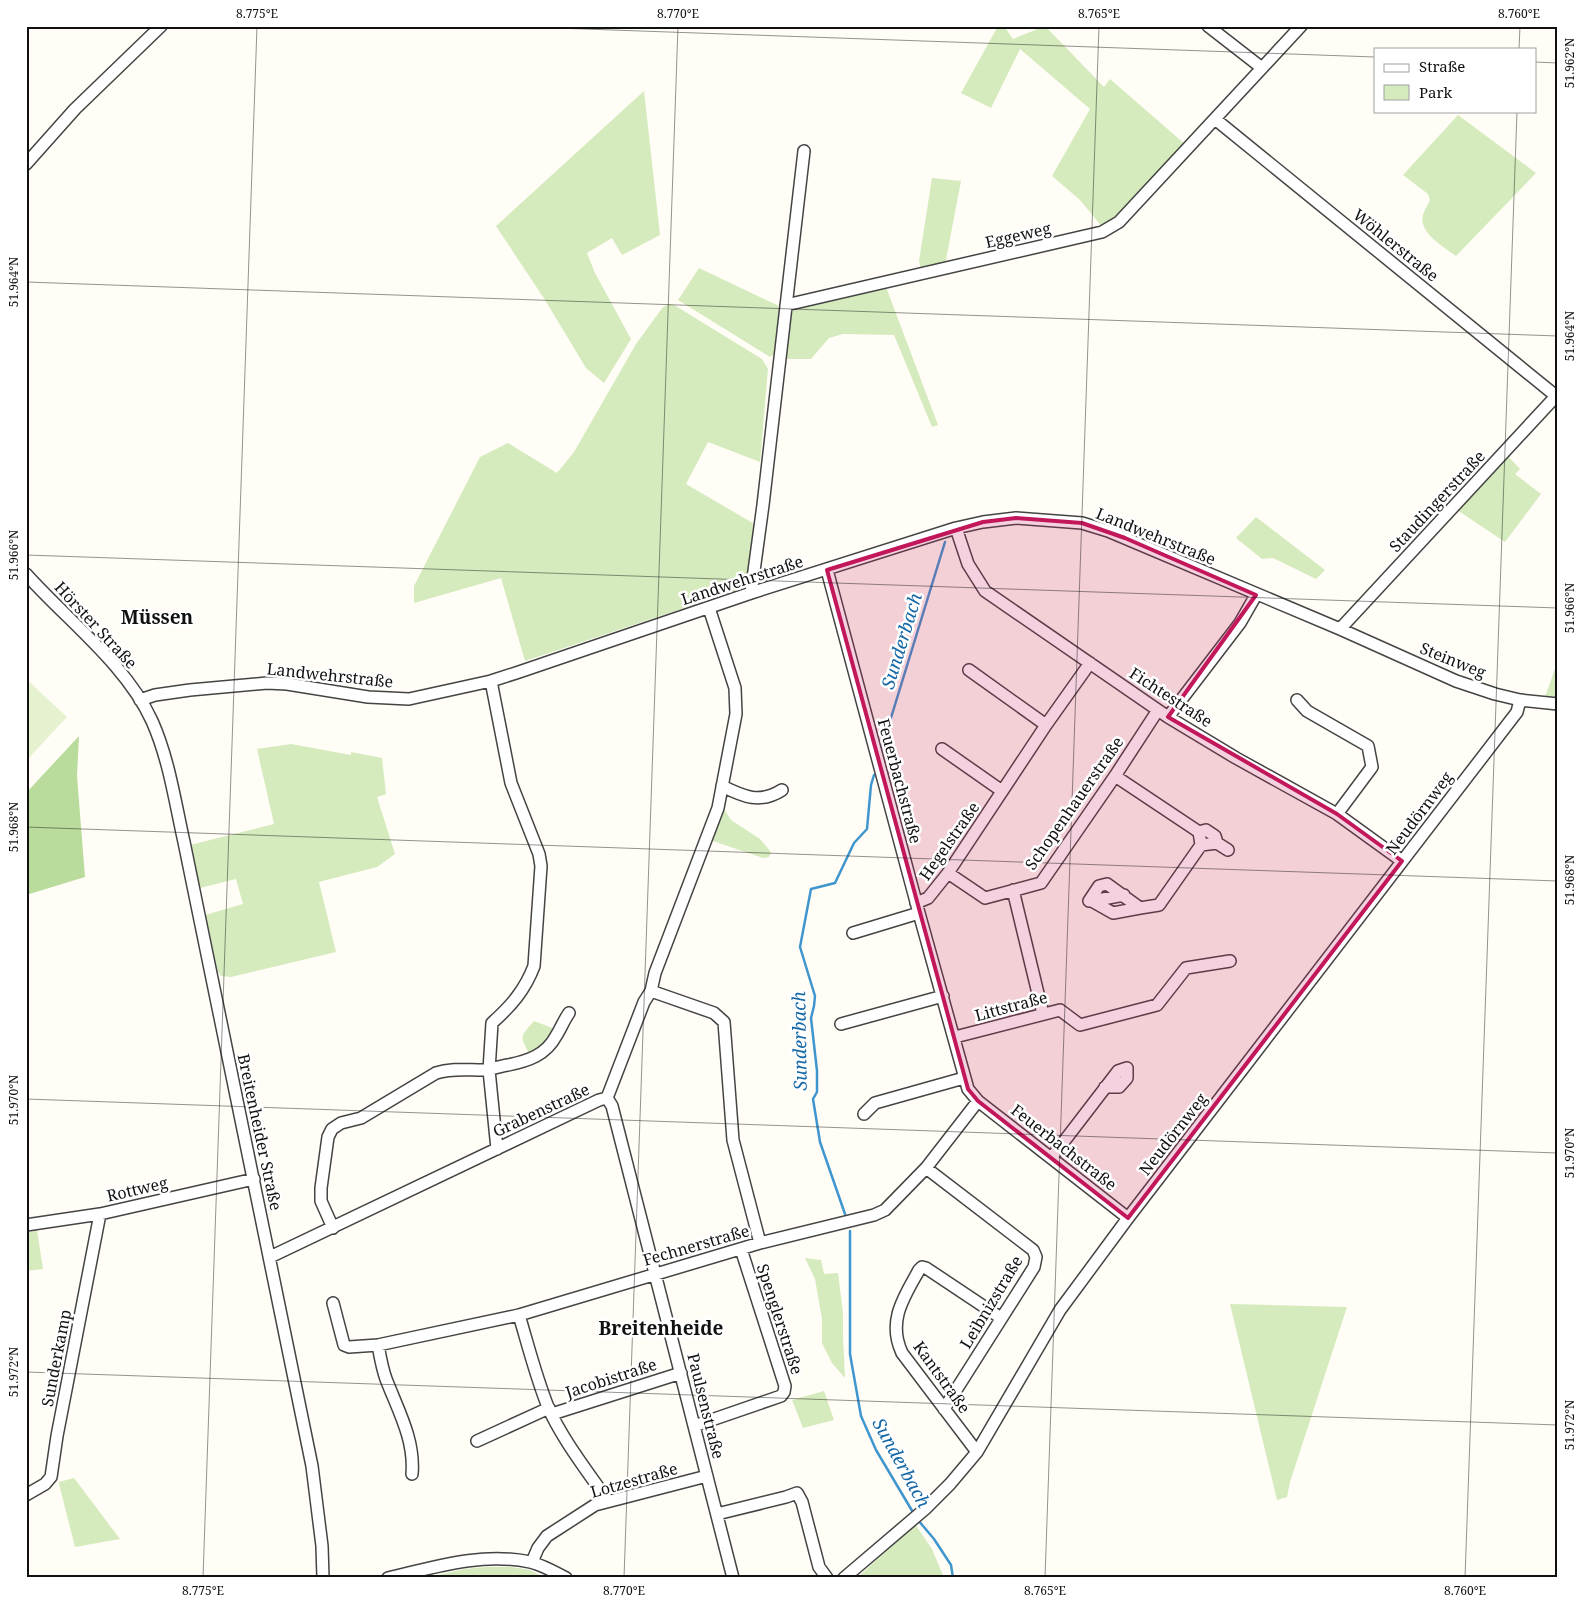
<svg xmlns="http://www.w3.org/2000/svg" width="1584" height="1604" viewBox="0 0 1584 1604" font-family="'Noto Serif',serif">
<style>
.green{fill:#d5ebbd}
.forest{fill:#b9dc9c}
.pitch{fill:#e6f2cf}
.lines{fill:none;stroke-linecap:round;stroke-linejoin:round}
.stream{stroke:#3f96cf;stroke-width:2.5}
.minor-casing{stroke:#444;stroke-width:14}
.minor{stroke:#fff;stroke-width:11}
.marked{fill:#c2185b;fill-opacity:0.2;stroke:#c2185b;stroke-width:4;stroke-linejoin:round}
.ticks{fill:none;stroke:#111;stroke-width:1;stroke-opacity:0.45}
.labels{text-anchor:middle;stroke-width:5;stroke-linejoin:round;paint-order:stroke}
.street-label{font-size:16px;fill:#111;stroke:#fff}
.water-label{font-size:18px;font-style:italic;fill:#1768a6;stroke:#fff}
.quarter-label{font-size:19px;font-weight:bold;fill:#111;stroke:#fff}
.neatline{fill:none;stroke:#111;stroke-width:2}
.ticks-label{font-size:12px;text-anchor:middle;fill:#111}
</style>
<rect width="100%" height="100%" fill="#fffdf5"/>
<path class="green" d="M 998,26 L 1004,26 L 1013,39 L 1045,26 L 1104,87 L 1110,79 L 1186,145 L 1114,219 L 1103,228 L 1080,200 L 1052,176 L 1090,109 L 1020,49 L 991,108 L 961,93 Z
M 644,91 L 660,235 L 622,255 L 612,238 L 587,253 L 595,273 L 631,339 L 604,383 L 586,368 L 545,300 L 496,226 Z
M 1458,115 L 1536,173 L 1456,256 C 1444,247 1418,233 1423,215 C 1424,210 1428,205 1430,200 L 1428,194 L 1403,175 Z
M 932,178 L 961,181 L 945,265 L 921,271 L 919,261 Z
M 699,268 L 781,307 L 775,354 L 770,357 L 678,300 Z
M 886,287 L 938,425 L 932,427 L 894,335 L 843,334 L 829,338 L 811,359 L 782,359 L 788,317 L 794,310 L 804,306 Z
M 669,304 L 674,305 L 762,359 L 768,369 L 760,462 L 708,442 L 686,484 L 756,525 L 747,587 L 525,661 L 501,578 L 414,603 L 414,586 L 480,457 L 508,443 L 557,473 L 574,452 L 636,344 L 663,307 Z
M 1507,455 L 1520,469 L 1515,474 L 1541,494 L 1505,542 L 1457,510 Z
M 1256,517 L 1325,570 L 1316,579 L 1273,558 L 1262,559 L 1236,538 Z
M 1557,663 L 1558,697 L 1545,697 Z
M 291,744 L 351,755 L 351,752 L 382,758 L 386,794 L 377,797 L 395,854 L 377,867 L 319,882 L 336,952 L 231,977 L 221,976 L 216,969 L 205,915 L 243,904 L 236,879 L 200,888 L 190,845 L 274,824 L 257,749 Z
M 724,809 L 731,820 L 760,839 L 771,852 L 769,857 L 763,858 L 710,840 L 719,814 Z
M 534,1021 L 555,1029 L 550,1040 L 530,1055 C 520,1036 519,1038 534,1021 Z
M 37,1230 L 43,1269 L 26,1271 L 26,1232 Z
M 805,1258 L 821,1260 L 824,1274 L 838,1273 L 843,1313 L 843,1337 L 845,1378 L 832,1363 L 822,1343 L 822,1319 L 815,1279 Z
M 1230,1304 L 1347,1307 L 1290,1482 L 1287,1497 L 1277,1500 Z
M 824,1391 L 834,1420 L 803,1428 L 792,1400 Z
M 74,1478 L 120,1539 L 75,1547 L 59,1484 L 59,1482 Z
M 915,1524 L 932,1549 L 944,1578 L 857,1578 Z
M 486,1567 L 511,1567 L 530,1570 L 546,1578 L 424,1578 L 465,1569 Z"/>
<path class="forest" d="M 79,736 L 77,776 L 85,877 L 26,895 L 26,793 Z"/>
<path class="pitch" d="M 26,679 L 67,717 L 26,761 Z"/>
<g class="lines">
<path class="stream" d="M 882,747 L 945,542
M 845,1214 L 820,1142 L 813,1099 L 817,1092 L 817,1071 L 811,1018 L 814,1006 L 815,996 L 800,947 L 811,889 L 835,883 L 854,843 L 867,829 L 871,785 L 874,775
M 850,1231 L 850,1354 L 861,1416 L 876,1450 L 914,1514
M 918,1520 L 934,1539 L 951,1565 L 953,1578"/>
<defs>
<path id="minor" d="M 1208,26 L 1262,68
M 1215,119 L 1556,396
M 26,164 L 75,109 L 161,26
M 786,305 L 1102,232 L 1119,222 L 1301,26
M 956,528 L 968,564 L 985,591 L 1168,717 L 1236,758 L 1337,814 L 1402,861
M 827,570 L 919,913 L 968,1089 L 978,1101 L 1128,1218
M 26,574 C 67,620 126,664 152,721 C 169,759 175,802 184,842 L 312,1466 L 322,1546 L 323,1578
M 751,593 L 763,505 L 804,151
M 1340,629 L 1558,394
M 969,670 L 1046,725
M 491,681 L 511,783 L 539,854 L 541,866 L 534,966 C 525,990 511,1006 492,1023 L 489,1070 L 497,1149
M 140,700 L 155,695 L 190,690 L 267,683 L 287,684 L 368,697 L 409,699 L 491,681 L 519,672 L 751,593 L 956,528 L 983,522 L 1016,518 L 1082,523 L 1108,531 L 1340,629 L 1456,681 L 1495,694 L 1520,700 L 1558,704
M 1297,700 L 1307,711 L 1368,746 L 1372,767 L 1337,814
M 1168,717 L 1240,623 L 1256,595
M 942,749 L 1002,791
M 1115,776 L 1199,832 L 1201,845 L 1217,843 L 1228,850
M 722,786 C 744,797 760,804 782,790
M 1199,832 L 1206,830 L 1215,836 L 1217,843
M 948,873 L 985,898 L 1041,883 L 1115,776 L 1158,710
M 1013,890 L 1043,1014
M 1090,900 L 1113,913 L 1140,908
M 1089,901 L 1099,886 L 1107,884 L 1140,908 L 1159,905 L 1201,845
M 1092,901 L 1124,895
M 916,903 L 928,898 L 948,873 L 1046,725 L 1090,663
M 853,933 L 919,913
M 651,991 L 714,1013 L 724,1022 L 733,1140 L 760,1243
M 841,1024 L 943,996
M 955,1037 L 1060,1010 L 1080,1025 L 1157,1005 L 1186,968 L 1230,961
M 607,1098 L 644,1002 L 651,991 L 655,973 L 718,808 L 736,714 L 735,688 L 709,608
M 607,1098 L 612,1106 L 733,1578
M 864,1114 L 875,1103 L 964,1078
M 1052,1157 L 1118,1071 L 1127,1068 L 1127,1078 L 1119,1087 L 1105,1087
M 926,1168 L 1033,1250 L 1036,1257 L 1034,1267 L 944,1409
M 26,1225 L 100,1214 L 254,1179
M 333,1228 L 321,1201 L 321,1188 L 328,1137 L 332,1129 L 341,1123 L 361,1118 L 436,1073 C 451,1068 467,1070 482,1070 C 491,1070 499,1066 508,1065 C 528,1061 546,1055 556,1036 C 561,1028 564,1020 569,1013
M 270,1257 L 599,1100 L 607,1098
M 333,1303 L 344,1345 L 349,1347 L 378,1345 L 519,1315 L 760,1243 L 874,1215 L 885,1210 L 926,1168 L 978,1101
M 519,1315 C 528,1345 536,1377 548,1407 C 562,1439 588,1472 608,1501
M 378,1345 C 380,1356 382,1368 386,1379 C 398,1410 415,1440 412,1474
M 552,1414 L 681,1373
M 694,1426 L 781,1396 L 784,1392 L 785,1386 L 741,1249
M 477,1441 L 549,1408
M 977,1452 L 902,1353 C 887,1321 904,1297 919,1270 L 922,1267 L 926,1268 L 1001,1318
M 26,1495 L 45,1484 L 51,1477 L 57,1436 L 100,1214
M 717,1514 L 786,1497 L 797,1493 L 802,1502 L 819,1567 L 827,1578
M 532,1562 L 538,1548 L 547,1536 L 595,1505 L 707,1476
M 388,1578 C 435,1567 482,1552 530,1562 C 542,1565 555,1572 566,1578
M 844,1578 L 925,1509 L 950,1484 L 977,1452 L 1060,1310 L 1128,1218 L 1517,712 L 1520,700"/>
</defs>
<use href="#minor" class="minor-casing"/>
<use href="#minor" class="minor"/>
</g>
<path class="marked" d="M 1016,518 L 1082,523 L 1125,538 L 1256,595 L 1168,717 L 1337,814 L 1402,861 L 1128,1218 L 978,1101 L 968,1089 L 827,570 L 983,522 Z"/>
<path class="ticks" d="M 499,26 L 1375,57M 1519,49 L 1520,26M 1535,62 L 1558,63M 26,282 L 1558,336M 26,555 L 1558,608M 26,827 L 1558,881M 26,1099 L 1558,1153M 26,1372 L 1558,1425M 203,1578 L 257,26M 624,1578 L 678,26M 1045,1578 L 1099,26M 1465,1578 L 1517,111"/>
<g class="labels">
<g class="street-label">
<text transform="translate(1018 235) rotate(-13)" y="6">Eggeweg</text>
<text transform="translate(1396 245) rotate(39)" y="6">Wöhlerstraße</text>
<text transform="translate(1437 501) rotate(-47)" y="6">Staudingerstraße</text>
<text transform="translate(1156 536) rotate(22)" y="6">Landwehrstraße</text>
<text transform="translate(742 580) rotate(-18)" y="6">Landwehrstraße</text>
<text transform="translate(96 625) rotate(47)" y="6">Hörster Straße</text>
<text transform="translate(1453 660) rotate(22)" y="6">Steinweg</text>
<text transform="translate(330 675) rotate(6)" y="6">Landwehrstraße</text>
<text transform="translate(1171 697) rotate(33)" y="6">Fichtestraße</text>
<text transform="translate(900 781) rotate(75)" y="6">Feuerbachstraße</text>
<text transform="translate(1074 803) rotate(-55)" y="6">Schopenhauerstraße</text>
<text transform="translate(1419 813) rotate(-53)" y="6">Neudörnweg</text>
<text transform="translate(949 841) rotate(-55)" y="6">Hegelstraße</text>
<text transform="translate(1011 1006) rotate(-15)" y="6">Littstraße</text>
<text transform="translate(541 1110) rotate(-25)" y="6">Grabenstraße</text>
<text transform="translate(260 1132) rotate(78)" y="6">Breitenheider Straße</text>
<text transform="translate(1173 1134) rotate(-52)" y="6">Neudörnweg</text>
<text transform="translate(1064 1147) rotate(38)" y="6">Feuerbachstraße</text>
<text transform="translate(137 1189) rotate(-13)" y="6">Rottweg</text>
<text transform="translate(696 1245) rotate(-16)" y="6">Fechnerstraße</text>
<text transform="translate(991 1302) rotate(-59)" y="6">Leibnizstraße</text>
<text transform="translate(780 1319) rotate(72)" y="6">Spenglerstraße</text>
<text transform="translate(56 1358) rotate(-79)" y="6">Sunderkamp</text>
<text transform="translate(942 1377) rotate(54)" y="6">Kantstraße</text>
<text transform="translate(611 1378) rotate(-18)" y="6">Jacobistraße</text>
<text transform="translate(706 1406) rotate(76)" y="6">Paulsenstraße</text>
<text transform="translate(634 1480) rotate(-16)" y="6">Lotzestraße</text>
</g>
<g class="water-label">
<text transform="translate(902 641) rotate(-73)" y="6">Sunderbach</text>
<text transform="translate(800 1041) rotate(-91)" y="6">Sunderbach</text>
<text transform="translate(901 1463) rotate(61)" y="6">Sunderbach</text>
</g>
<g class="quarter-label">
<text x="157" y="624">Müssen</text>
<text x="661" y="1335">Breitenheide</text>
</g>
</g>
<rect width="1584" height="1604" fill="none" stroke="#ffffff" stroke-width="55"/>
<rect x="1374" y="48" width="162" height="65" fill="#ffffff" stroke="#a0a0a0"/>
<rect x="1384" y="64" width="25" height="8" fill="#ffffff" stroke="#a0a0a0"/>
<text x="1419" y="72" font-size="15" fill="#111111">Straße</text>
<rect x="1384" y="85" width="25" height="15" fill="#d5ebbd" stroke="#a0a0a0"/>
<text x="1419" y="98" font-size="15" fill="#111111">Park</text>
<rect x="28" y="28" width="1528" height="1548" class="neatline"/>
<g class="ticks-label">
<text x="257" y="18">8.775°E</text>
<text x="678" y="18">8.770°E</text>
<text x="1099" y="18">8.765°E</text>
<text x="1519" y="18">8.760°E</text>
<text transform="translate(1570 63) rotate(-90)" y="4">51.962°N</text>
<text transform="translate(14 282) rotate(-90)" y="4">51.964°N</text>
<text transform="translate(1570 336) rotate(-90)" y="4">51.964°N</text>
<text transform="translate(14 555) rotate(-90)" y="4">51.966°N</text>
<text transform="translate(1570 608) rotate(-90)" y="4">51.966°N</text>
<text transform="translate(14 827) rotate(-90)" y="4">51.968°N</text>
<text transform="translate(1570 880) rotate(-90)" y="4">51.968°N</text>
<text transform="translate(14 1100) rotate(-90)" y="4">51.970°N</text>
<text transform="translate(1570 1153) rotate(-90)" y="4">51.970°N</text>
<text transform="translate(14 1372) rotate(-90)" y="4">51.972°N</text>
<text transform="translate(1570 1425) rotate(-90)" y="4">51.972°N</text>
<text x="203" y="1595">8.775°E</text>
<text x="624" y="1595">8.770°E</text>
<text x="1045" y="1595">8.765°E</text>
<text x="1465" y="1595">8.760°E</text>
</g>
</svg>
